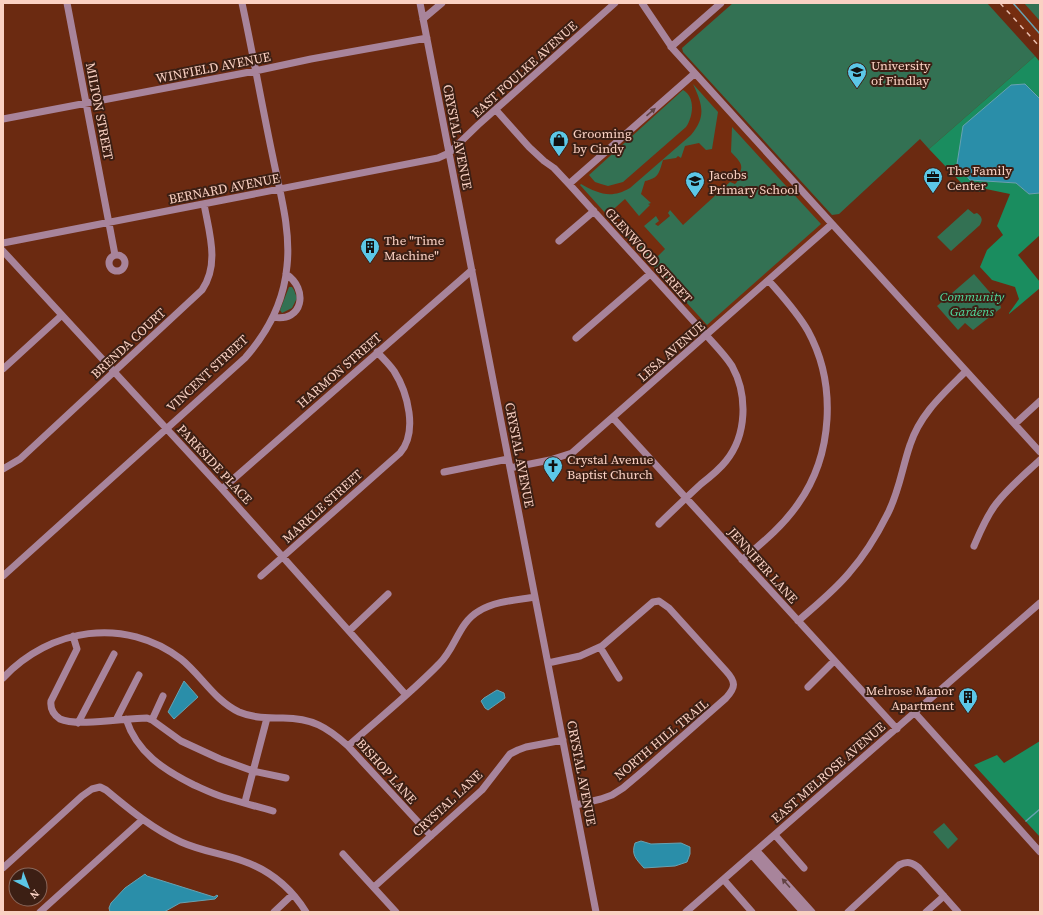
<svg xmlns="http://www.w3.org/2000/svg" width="1043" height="915" viewBox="0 0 1043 915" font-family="'Source Serif 4',serif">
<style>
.built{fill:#762d0f}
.green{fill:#337153}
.forest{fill:#1a8d5f}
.water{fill:#2a8ea9;stroke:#68a2b1}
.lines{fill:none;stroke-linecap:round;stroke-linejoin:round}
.stream{stroke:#68a2b1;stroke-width:1.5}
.minor{stroke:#a8849b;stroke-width:7}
.rail{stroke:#e9bdad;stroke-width:1.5;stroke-dasharray:5 5;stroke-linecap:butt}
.oneway{fill:#624243}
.labels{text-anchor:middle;stroke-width:4;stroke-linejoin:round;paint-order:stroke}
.poi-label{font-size:13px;fill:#fad1c3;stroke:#3c1f14;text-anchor:start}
.street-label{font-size:13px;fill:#fad1c3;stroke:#3c1f14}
.park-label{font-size:13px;font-style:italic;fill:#50dc9d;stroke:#3c1f14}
</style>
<rect width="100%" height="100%" fill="#6b2a11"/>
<path class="built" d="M 1001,3 L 1040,3 L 1040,47 Z
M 694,74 L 832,224 L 706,335 L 569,184 Z"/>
<path class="green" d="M 733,3 L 987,3 L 1035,56 L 929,149 L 920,139 L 839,214 L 832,215 L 683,52 L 682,48 Z
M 1024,3 L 1040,3 L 1040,21 Z
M 693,84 L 718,112 L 712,149 L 706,150 L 699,143 L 685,146 L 681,158 L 678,156 L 676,158 L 663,160 C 659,173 659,178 645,181 L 641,194 L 651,203 L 648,204 L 650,205 L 639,216 L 625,199 L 607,215 L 580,185 L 581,184 C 599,194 611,199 630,188 L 691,135 C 707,116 702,104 693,84 Z
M 683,90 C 696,97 693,117 686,127 L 623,182 L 608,186 L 601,184 L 595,182 L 589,175 Z
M 732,127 L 821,224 L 707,325 L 623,233 L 630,229 L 656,258 L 665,249 L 644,226 L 656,216 L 659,221 L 655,224 L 658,226 L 670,216 L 668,213 L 670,210 L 683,225 L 730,182 L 735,184 L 737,182 C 743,164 744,166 731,152 Z
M 968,209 L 974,214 L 977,213 C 982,217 983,219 980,225 L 951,251 L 937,237 Z
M 974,274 L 1000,304 L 1001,308 L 973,330 L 965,323 L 958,330 L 937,306 Z
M 289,287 L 292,287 L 294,290 L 297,298 L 292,308 L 282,313 L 280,310 Z
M 944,823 L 958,839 L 948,849 L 933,832 Z"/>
<path class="forest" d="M 1035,56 L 1040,62 L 1040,99 L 1025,84 L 970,180 L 1016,183 L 1029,194 L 1040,193 L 1040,235 L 1018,255 L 1040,282 L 1040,288 L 1009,314 L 1009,313 L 1019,299 L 1015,287 L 992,280 L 980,267 L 987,250 L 1003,235 L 997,226 L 1010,194 L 986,189 L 979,192 L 966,188 L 929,149 Z
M 1040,741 L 1040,837 L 974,765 L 997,755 L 1004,763 Z"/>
<path class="water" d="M 1025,84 L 1040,99 L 1040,193 L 1029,194 L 1016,183 L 970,180 L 957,164 L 963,126 L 1011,85 Z
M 184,681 L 198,697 L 174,719 L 168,712 Z
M 497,690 L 504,693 L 505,698 L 488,710 L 485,708 L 481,701 L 484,698 Z
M 641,841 L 651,844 L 681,843 L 690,847 L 690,854 L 687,862 L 675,866 L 644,868 C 636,859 631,855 635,843 Z
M 145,874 L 147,876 L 214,897 L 217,895 L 218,896 L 215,899 L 180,903 L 164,912 L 110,912 L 109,908 L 111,903 L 125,888 Z"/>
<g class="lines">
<path class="stream" d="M 1013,3 L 1040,34
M 1026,821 L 1040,809"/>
<path class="minor" d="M 67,3 L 115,255
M 420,3 L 596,912
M 642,3 L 673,49 L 742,125 L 1040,452
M 423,19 L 442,3
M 671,47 L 721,3
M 496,110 L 529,147 L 544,161 L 554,168 L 569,184 L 706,335 C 715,345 725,355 732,366 C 748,395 747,435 726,461 C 719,470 710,477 701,484 C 687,497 673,510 659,524
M 3,119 L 255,71 L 311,59 L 427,38
M 569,184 L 694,74
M 559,241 L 594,211
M 3,243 L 438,158 L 449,153 L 478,125 L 615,3
M 3,251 L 222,489 L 406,695
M109 263a8 8 0 1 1 16 0a8 8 0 1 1-16 0Z
M 273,317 C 303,323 309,289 286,274
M 576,338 L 650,274
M 3,369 L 62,315
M 613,418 L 897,729
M 1015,424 L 1040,401
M 510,468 L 550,460 L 572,453 L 832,224
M 3,469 L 20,459 L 202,290 C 220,264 209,232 204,204
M 444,472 L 508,459
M 222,489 L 472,270
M 974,546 C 980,532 986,517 996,504 C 1008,488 1025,474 1040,460
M 742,560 C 762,543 783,526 798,504 C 833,455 837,384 808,331 C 797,312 783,297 769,281
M 3,576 L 245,358 C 268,332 284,300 287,266 C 291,230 280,193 273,158 C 262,106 253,54 242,3
M 261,576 L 400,453 C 418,432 408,393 394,371 C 389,364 383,358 377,352
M 798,621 C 815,606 834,591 849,573 C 864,556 877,535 887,515 C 899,493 902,468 910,445 C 920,414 943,394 966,371
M 349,631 L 388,594
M 73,636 L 77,649 L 51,701 C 50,709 54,715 60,719 C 77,727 126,718 147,718 L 152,720 L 181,741 L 220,759 L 253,771 L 286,778
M 600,647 L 619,678
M 548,663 L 580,656 L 602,646 L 653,602 L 659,601 L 669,608 L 726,671 C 736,682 736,687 726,698 L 642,772 L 623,788 L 612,795 L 601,799 L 576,805
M 3,678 C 50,628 125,616 181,659 C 201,675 215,701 239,712 C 253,718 268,718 283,718 C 312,718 327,727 348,746 L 431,836
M 808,687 L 834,661
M 915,713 L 1040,852
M 126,719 C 137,753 164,770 194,785 C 203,789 213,794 223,797 C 239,802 256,806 273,811
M 116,720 L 139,675
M 152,720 L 163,696
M 78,723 L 114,654
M 348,746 C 378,719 411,693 439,664 C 456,648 458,623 479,611 C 495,601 517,600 535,597
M 245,802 L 267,718
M 775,835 L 804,868
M 757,851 L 812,912
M 343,854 L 396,912
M 752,855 L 803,912
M 3,868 L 82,796 L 92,789 L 100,787 L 106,790 C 130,810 153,829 181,842 C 201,851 223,854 243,861 C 269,870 291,888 306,912
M 724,880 L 752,912
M 374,887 L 482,790 L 510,754 L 518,750 L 526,747 L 563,740
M 40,912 L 142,820
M 274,912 L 292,895
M 686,912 L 1040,603
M 848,912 L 899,865 C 907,861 912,862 919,868 L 958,912
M 926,912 L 944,896"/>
<path class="rail" d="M 1000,3 L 1040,47"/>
</g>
<defs><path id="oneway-solid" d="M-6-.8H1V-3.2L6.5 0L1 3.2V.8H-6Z"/></defs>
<g class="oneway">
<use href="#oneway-solid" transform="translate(651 112) rotate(-41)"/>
<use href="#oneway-solid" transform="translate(786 883) rotate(-132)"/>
</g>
<defs>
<symbol id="university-pin" viewBox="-11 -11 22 30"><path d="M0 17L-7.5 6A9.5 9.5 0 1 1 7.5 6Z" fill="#5cc7e7" stroke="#3c1f14"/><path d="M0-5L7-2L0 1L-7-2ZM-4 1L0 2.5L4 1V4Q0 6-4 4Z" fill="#111"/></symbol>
<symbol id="shop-pin" viewBox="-11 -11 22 30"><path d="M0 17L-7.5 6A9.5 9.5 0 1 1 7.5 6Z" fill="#5cc7e7" stroke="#3c1f14"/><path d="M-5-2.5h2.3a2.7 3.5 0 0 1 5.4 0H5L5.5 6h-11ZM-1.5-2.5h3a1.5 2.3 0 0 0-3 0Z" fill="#111"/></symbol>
<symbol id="office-pin" viewBox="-11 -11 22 30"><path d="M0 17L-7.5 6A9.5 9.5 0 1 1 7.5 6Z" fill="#5cc7e7" stroke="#3c1f14"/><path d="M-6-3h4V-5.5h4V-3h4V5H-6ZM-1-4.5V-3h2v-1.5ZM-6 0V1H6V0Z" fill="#111"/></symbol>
<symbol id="school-pin" viewBox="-11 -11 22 30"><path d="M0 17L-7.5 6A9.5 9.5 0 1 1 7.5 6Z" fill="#5cc7e7" stroke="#3c1f14"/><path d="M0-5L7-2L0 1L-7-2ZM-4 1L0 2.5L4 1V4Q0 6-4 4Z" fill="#111"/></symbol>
<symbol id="building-pin" viewBox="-11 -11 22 30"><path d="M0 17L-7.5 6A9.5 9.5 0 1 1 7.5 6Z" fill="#5cc7e7" stroke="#3c1f14"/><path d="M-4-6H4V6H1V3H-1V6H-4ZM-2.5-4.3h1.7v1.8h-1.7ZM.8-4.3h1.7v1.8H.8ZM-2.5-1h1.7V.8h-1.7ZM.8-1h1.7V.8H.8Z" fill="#111"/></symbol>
<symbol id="church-pin" viewBox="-11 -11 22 30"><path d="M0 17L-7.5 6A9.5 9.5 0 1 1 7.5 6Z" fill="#5cc7e7" stroke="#3c1f14"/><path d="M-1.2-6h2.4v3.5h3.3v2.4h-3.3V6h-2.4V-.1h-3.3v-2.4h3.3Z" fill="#111"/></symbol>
</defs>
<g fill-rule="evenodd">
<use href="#university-pin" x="846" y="61" width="22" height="30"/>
<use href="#shop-pin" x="548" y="129" width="22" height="30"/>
<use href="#office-pin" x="922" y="166" width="22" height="30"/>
<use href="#school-pin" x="684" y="170" width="22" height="30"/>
<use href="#building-pin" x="359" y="236" width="22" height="30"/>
<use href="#church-pin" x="542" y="455" width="22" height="30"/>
<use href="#building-pin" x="957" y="686" width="22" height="30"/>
</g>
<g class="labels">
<g class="poi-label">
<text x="871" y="70">University<tspan x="871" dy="15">of Findlay</tspan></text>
<text x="573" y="138">Grooming<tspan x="573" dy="15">by Cindy</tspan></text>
<text x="947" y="175">The Family<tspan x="947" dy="15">Center</tspan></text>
<text x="709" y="179">Jacobs<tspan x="709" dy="15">Primary School</tspan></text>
<text x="384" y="245">The "Time<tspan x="384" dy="15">Machine"</tspan></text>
<text x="567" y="464">Crystal Avenue<tspan x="567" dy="15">Baptist Church</tspan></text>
<text x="954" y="695" text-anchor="end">Melrose Manor<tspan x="954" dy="15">Apartment</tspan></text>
</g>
<g class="street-label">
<text transform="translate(213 67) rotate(-11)" y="5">WINFIELD AVENUE</text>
<text transform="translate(524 69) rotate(-42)" y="5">EAST FOULKE AVENUE</text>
<text transform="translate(100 111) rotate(79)" y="5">MILTON STREET</text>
<text transform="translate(458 137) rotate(79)" y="5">CRYSTAL AVENUE</text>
<text transform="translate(224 188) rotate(-11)" y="5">BERNARD AVENUE</text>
<text transform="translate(649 255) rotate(48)" y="5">GLENWOOD STREET</text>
<text transform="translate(128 343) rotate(-43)" y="5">BRENDA COURT</text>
<text transform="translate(671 351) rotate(-41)" y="5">LESA AVENUE</text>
<text transform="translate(339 370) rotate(-41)" y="5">HARMON STREET</text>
<text transform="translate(207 373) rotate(-43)" y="5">VINCENT STREET</text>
<text transform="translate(520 455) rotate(79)" y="5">CRYSTAL AVENUE</text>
<text transform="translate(215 464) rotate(47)" y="5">PARKSIDE PLACE</text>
<text transform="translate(322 506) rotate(-42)" y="5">MARKLE STREET</text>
<text transform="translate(763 565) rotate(48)" y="5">JENNIFER LANE</text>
<text transform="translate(661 739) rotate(-40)" y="5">NORTH HILL TRAIL</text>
<text transform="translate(387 771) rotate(48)" y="5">BISHOP LANE</text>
<text transform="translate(828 772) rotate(-41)" y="5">EAST MELROSE AVENUE</text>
<text transform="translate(582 773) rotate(79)" y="5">CRYSTAL AVENUE</text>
<text transform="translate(447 803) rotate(-43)" y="5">CRYSTAL LANE</text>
</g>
<g class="park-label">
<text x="972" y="301">Community<tspan x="972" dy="15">Gardens</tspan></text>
</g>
</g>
<rect width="1043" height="915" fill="none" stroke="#fad1c3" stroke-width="8"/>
<g transform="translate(28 887) rotate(138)"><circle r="19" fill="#3c1f14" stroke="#88665a"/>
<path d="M0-3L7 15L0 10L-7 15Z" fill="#5cc7e7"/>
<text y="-6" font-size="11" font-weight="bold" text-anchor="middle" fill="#fad1c3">N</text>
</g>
</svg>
